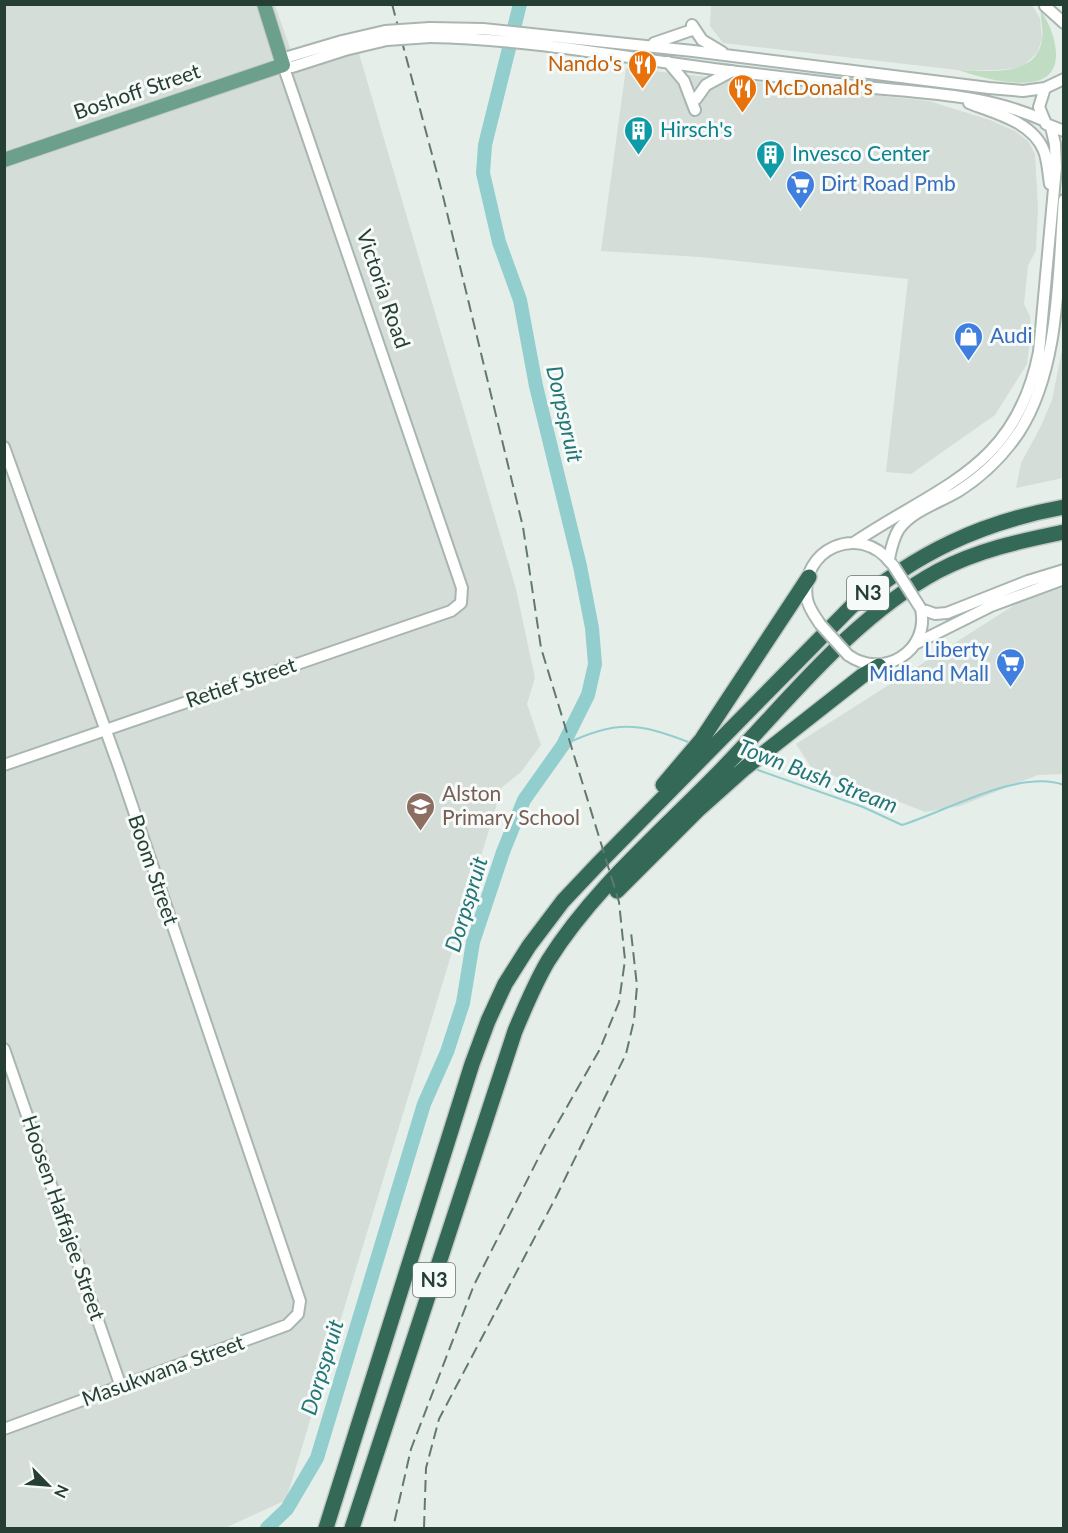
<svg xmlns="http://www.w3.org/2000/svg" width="1068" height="1533" viewBox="0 0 1068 1533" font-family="Lato,sans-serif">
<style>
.built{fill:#d4ddd8}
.green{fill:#c0ddc4}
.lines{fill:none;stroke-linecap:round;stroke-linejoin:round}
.stream{stroke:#92cece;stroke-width:2}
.river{stroke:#92cece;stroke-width:14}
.minor-casing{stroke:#a9b6af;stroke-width:14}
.major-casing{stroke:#c2c9c6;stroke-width:16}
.highway-casing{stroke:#c2c9c6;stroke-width:18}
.minor{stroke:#fff;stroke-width:10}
.major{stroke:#6da08c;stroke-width:14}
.highway{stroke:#336956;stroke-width:15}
.rail{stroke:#617a6f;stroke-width:2;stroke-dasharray:12 6;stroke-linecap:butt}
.minor-bridge-casing{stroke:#a9b6af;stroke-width:14;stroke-linecap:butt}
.minor-bridge{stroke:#fff;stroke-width:10}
.labels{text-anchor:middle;stroke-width:6;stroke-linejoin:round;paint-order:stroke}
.shield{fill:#f6faf8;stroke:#64776f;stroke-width:1.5}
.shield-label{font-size:20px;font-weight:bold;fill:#263f34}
.food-label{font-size:21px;fill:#c56008;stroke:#f6faf8;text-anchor:end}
.street-label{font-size:21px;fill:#263f34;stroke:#f6faf8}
.culture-label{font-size:21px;fill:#0d838f;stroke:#f6faf8;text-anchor:start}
.shop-label{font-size:21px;fill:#366cbe;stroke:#f6faf8;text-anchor:start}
.education-label{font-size:21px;fill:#785e54;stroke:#f6faf8;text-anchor:start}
.water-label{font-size:22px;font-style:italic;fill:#237677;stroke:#f6faf8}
</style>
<rect width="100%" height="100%" fill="#e6eee9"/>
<path class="built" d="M 1031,4 L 1040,18 L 1042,39 L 1037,53 L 1021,68 L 996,70 L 958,70 L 723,43 L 710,26 L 711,5 Z
M 5,5 L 275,5 L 298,71 L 358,50 L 516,589 L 535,678 L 527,704 L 541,745 L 521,772 L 502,787 L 286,1500 L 225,1528 L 5,1528 Z
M 626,68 L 929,101 L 990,120 L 1015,131 L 1028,141 L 1035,154 L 1038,208 L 1036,250 L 1028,266 L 1024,304 L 1030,316 L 1031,332 L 1027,364 L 995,415 L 911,474 L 886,472 L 908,279 L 700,257 L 601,251 Z
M 1063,345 L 1063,478 L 1016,488 L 1021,463 L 1041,426 L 1052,400 Z
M 1063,585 L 1063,774 L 1038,775 L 960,806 L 925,812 L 811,767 L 796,744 L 1016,604 Z"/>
<path class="green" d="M 1041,11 C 1055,31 1068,73 1037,81 C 1013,87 980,77 958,70 C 986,70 1036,79 1042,40 C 1044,31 1040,20 1041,11 Z"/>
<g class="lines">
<path class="stream" d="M 563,745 C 617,720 637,722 691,743
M 755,769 L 863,807 L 902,825 C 945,812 1020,768 1064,785"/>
<path class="river" d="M 267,1528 L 287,1509 L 317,1458 L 424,1104 L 447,1052 L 463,1003 L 473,942 L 503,852 L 524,800 L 563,745 L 588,695 L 595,664 L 592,628 L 580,566 L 536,386 L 520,300 L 499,242 L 483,173 L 485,145 L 520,4"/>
<defs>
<path id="minor" d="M 1045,6 L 1064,23
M 692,25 L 702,40 L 722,52
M 430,28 L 483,29 L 693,51 L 989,88 L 1023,91 L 1045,88
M 430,37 C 537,39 641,61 747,73 C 783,77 819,82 855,86 C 919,93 983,93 1043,120
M 654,43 L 692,30
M 668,62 L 684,81 L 695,110
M 283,65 L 288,57 L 342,41
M 283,65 L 292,67 L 345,50
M 1064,79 L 1045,88 L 1039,107 L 1046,124 L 1064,131
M 696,99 L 706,85 L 732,71
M 969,103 C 995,113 1033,122 1044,151 C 1048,161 1048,173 1050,184
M 4,447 L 120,770 L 300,1301 L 298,1314 L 287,1325 L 4,1429
M 855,542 C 942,484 1016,468 1039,352 L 1056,167 L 1055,144 L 1051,127
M 889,559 C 891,549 893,538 899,529 C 912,511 938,503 957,492 C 981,477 1003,456 1019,432 C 1060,369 1058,273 1064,200
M 820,624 C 815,616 809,609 807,599 C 799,549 860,522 891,563
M 915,644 L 991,606 L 1064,579
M 848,655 C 883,680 930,651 921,609 L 935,614 L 947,613 L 1028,581 L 1064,570
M 4,765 L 451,611 L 461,603 L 462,588 L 283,65
M 4,1049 L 121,1387"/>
<path id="major" d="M 4,160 L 283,65 L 264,4"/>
<path id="highway" d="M 663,785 L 702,739 L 809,577
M 617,891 L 698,810 L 745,768 L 862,676 L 879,666
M 326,1528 L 472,1064 L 488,1021 L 505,984 L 529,946 L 563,901 L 598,864 L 851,607 C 918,553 978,523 1064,507
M 352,1528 L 515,1031 C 525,1007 535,983 548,961 C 595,886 667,827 728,763 C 792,696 855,616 938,571 C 978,550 1020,541 1064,532"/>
</defs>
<use href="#minor" class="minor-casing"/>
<use href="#major" class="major-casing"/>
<use href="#highway" class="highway-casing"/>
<use href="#minor" class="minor"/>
<use href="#major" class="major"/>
<use href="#highway" class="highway"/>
<path class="rail" d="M 392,4 L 442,192 L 523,527 L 541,648 L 619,902 L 625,960 L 619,1002 L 600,1049 L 544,1147 L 474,1285 L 411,1449 L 393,1528
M 424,1528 L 426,1468 L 439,1419 L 556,1197 L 626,1054 L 634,1020 L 637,986 L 631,932"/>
<defs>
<path id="minor-bridge" d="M 342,41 L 385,31 L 430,28
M 345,50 L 387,40 L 430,37
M 893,565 L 921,609
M 820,624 L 848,655"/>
</defs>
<use href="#minor-bridge" class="minor-bridge-casing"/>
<use href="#minor-bridge" class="minor-bridge"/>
</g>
<defs>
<symbol id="restaurant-pin" viewBox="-11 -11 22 30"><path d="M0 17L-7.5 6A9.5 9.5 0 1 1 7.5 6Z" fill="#e8710a" stroke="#f6faf8"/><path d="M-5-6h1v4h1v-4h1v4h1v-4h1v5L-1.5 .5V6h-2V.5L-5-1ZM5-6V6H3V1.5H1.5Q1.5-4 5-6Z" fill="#fff"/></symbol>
<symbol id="building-pin" viewBox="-11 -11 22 30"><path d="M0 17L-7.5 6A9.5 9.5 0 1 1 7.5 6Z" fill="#0f9aa8" stroke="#f6faf8"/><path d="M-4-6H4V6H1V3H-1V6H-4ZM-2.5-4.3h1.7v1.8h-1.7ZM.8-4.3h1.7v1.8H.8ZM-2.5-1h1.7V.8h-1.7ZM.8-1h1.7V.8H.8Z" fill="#fff"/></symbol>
<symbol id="supermarket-pin" viewBox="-11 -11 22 30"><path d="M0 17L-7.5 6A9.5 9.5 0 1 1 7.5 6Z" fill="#3f7fe0" stroke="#f6faf8"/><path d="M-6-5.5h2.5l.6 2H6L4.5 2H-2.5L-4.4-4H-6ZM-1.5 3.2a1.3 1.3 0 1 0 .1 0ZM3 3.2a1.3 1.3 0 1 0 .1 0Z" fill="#fff"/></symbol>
<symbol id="shop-pin" viewBox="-11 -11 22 30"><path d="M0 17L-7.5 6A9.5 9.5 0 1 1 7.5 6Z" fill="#3f7fe0" stroke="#f6faf8"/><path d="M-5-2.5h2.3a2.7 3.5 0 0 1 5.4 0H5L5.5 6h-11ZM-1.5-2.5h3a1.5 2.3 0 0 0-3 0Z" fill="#fff"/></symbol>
<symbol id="school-pin" viewBox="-11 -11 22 30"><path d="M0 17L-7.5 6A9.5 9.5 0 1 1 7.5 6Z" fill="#8d6e63" stroke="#f6faf8"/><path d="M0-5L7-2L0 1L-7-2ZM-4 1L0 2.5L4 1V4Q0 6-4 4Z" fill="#fff"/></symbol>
</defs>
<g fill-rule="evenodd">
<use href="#restaurant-pin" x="626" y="48" width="33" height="45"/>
<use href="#restaurant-pin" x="726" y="72" width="33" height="45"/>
<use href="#building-pin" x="622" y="114" width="33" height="45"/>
<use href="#building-pin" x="754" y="138" width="33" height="45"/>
<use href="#supermarket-pin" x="784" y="168" width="33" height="45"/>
<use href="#shop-pin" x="952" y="320" width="33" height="45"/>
<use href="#supermarket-pin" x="994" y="646" width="33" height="45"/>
<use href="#school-pin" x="404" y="790" width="33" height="45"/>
</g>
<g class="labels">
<g class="shield">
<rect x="847" y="576" width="42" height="34" rx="4.5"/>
<rect x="413" y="1263" width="42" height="34" rx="4.5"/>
</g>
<g class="shield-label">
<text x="868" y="600">N3</text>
<text x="434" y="1287">N3</text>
</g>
<g class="food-label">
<text x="622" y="71">Nando's</text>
<text x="764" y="95" text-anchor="start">McDonald's</text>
</g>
<g class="street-label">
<text transform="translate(137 92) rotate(-19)" y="7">Boshoff Street</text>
<text transform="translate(383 289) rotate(71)" y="7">Victoria Road</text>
<text transform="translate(241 683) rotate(-19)" y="7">Retief Street</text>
<text transform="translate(153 870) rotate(71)" y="7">Boom Street</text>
<text transform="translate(63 1218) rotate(71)" y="7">Hoosen Haffajee Street</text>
<text transform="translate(163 1371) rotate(-20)" y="7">Masukwana Street</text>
</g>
<g class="culture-label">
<text x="660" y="137">Hirsch's</text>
<text x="792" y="161">Invesco Center</text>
</g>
<g class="shop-label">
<text x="821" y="191">Dirt Road Pmb</text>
<text x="990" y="343">Audi</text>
<text x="989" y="657" text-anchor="end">Liberty<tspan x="989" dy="24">Midland Mall</tspan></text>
</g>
<g class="education-label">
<text x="442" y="801">Alston<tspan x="442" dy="24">Primary School</tspan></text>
</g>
<g class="water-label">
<text transform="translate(565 414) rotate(77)" y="8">Dorpspruit</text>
<text transform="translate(818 776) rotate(21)" y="8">Town Bush Stream</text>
<text transform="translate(466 904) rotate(-73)" y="8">Dorpspruit</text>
<text transform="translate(322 1367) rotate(-73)" y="8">Dorpspruit</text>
</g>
</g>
<rect width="1068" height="1533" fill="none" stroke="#263f34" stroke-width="12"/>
<g transform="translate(48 1485) rotate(115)" stroke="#f6faf8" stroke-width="4.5" paint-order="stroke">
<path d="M0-4.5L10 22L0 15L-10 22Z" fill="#263f34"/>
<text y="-9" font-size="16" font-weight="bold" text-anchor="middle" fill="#263f34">N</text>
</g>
</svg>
